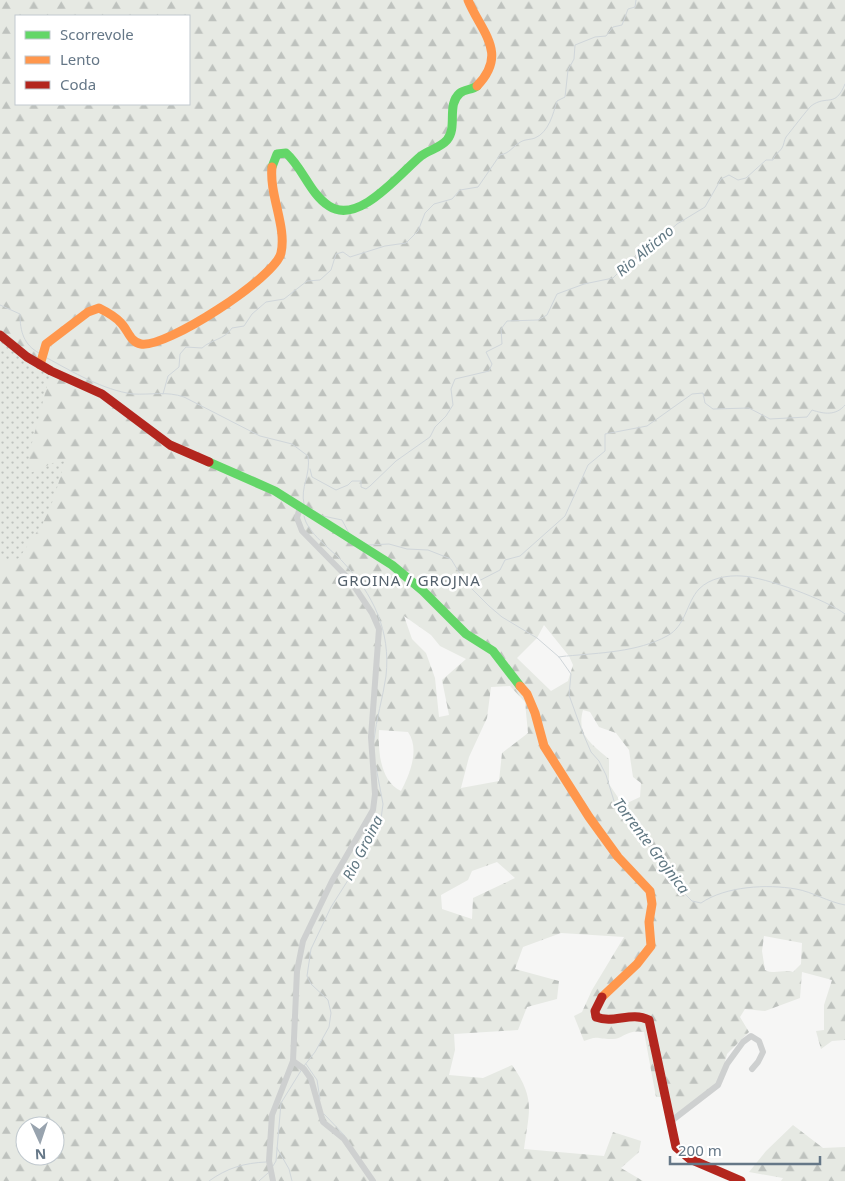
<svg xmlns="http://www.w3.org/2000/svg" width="845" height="1181" viewBox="0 0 845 1181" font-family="'Noto Sans',sans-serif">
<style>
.forest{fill:url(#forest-firs);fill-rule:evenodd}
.park{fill:url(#park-dots)}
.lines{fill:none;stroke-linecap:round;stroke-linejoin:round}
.stream{stroke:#d0d6da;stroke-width:1}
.street{stroke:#ced0d0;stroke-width:6}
.fast{stroke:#63d668;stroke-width:9}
.slow{stroke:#ff974d;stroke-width:9}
.jam{stroke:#b3261e;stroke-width:9}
.labels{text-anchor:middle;stroke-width:5;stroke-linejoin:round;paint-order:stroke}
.water-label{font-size:15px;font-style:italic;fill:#617883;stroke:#fff}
.neighbourhood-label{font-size:15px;letter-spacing:1px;fill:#53606b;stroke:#fff}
</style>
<defs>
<pattern id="forest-firs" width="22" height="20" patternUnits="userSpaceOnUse" patternTransform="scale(1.25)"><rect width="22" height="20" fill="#e6e9e3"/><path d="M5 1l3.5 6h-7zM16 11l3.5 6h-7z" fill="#bec2be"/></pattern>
<pattern id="park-dots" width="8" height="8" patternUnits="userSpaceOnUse" patternTransform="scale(1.25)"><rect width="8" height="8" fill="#e6e9e3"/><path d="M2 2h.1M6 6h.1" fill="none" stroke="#bec2be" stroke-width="1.8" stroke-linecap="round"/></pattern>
</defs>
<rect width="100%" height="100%" fill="#f6f6f5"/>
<path class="forest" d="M 0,0 L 845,0 L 845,1040 L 832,1041 L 821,1049 L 816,1031 L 824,1030 L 824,1005 L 832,980 L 802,972 L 800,998 L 765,1011 L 745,1009 L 740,1017 L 749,1032 L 727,1054 L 720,1080 L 697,1101 L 672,1117 L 661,1097 L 656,1097 L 644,1032 C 625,1029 623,1040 611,1039 C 597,1039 599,1035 584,1041 L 574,1016 L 582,1012 L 592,990 L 624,937 L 561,933 L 523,947 L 515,969 L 559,981 L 557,999 L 527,1007 L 518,1030 L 454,1034 L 455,1050 L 449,1075 L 483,1078 L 512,1065 C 536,1099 529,1111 524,1149 L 604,1156 L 613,1132 L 641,1141 L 639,1152 L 621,1168 L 643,1181 L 0,1181 ZM 16,16 L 189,16 L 189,104 L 16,104 ZM 404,616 L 431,635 L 440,646 L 466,659 L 442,680 L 449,715 L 439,717 L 435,678 L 426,653 L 412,639 ZM 544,625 L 569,656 L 573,665 L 568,681 L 551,691 L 517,658 L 537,638 ZM 510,686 L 525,702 L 528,733 L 502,753 L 499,781 L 461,788 L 469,757 L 487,718 L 491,687 ZM 583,710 L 590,712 L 599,727 L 616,733 L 629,750 L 633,777 L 641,783 L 640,797 L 623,805 L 609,784 L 609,759 C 592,744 576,735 583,710 ZM 379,730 L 408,732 C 420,749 410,774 401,791 C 380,781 378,751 379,730 ZM 497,862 L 515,878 L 473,898 L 472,919 L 442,909 L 441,895 L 468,880 L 472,871 ZM 764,936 L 802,943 L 801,964 L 793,972 C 783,969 775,975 765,970 L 762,951 ZM 25,1126 L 55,1126 L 55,1156 L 25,1156 Z
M 793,1125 L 823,1148 L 845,1147 L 845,1181 L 781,1181 L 783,1178 L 749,1172 L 766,1151 Z"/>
<path class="park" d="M 0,335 L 51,371 L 29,454 L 30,467 L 26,475 L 53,463 L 65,461 L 54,498 L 43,523 L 19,558 L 12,561 L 0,559 Z"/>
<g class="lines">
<path class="stream" d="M 0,305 L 20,314 C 20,332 24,345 39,353
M 47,358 C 73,372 103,390 133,394 C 150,395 167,391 184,397 L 260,436 L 292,444 L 308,456 C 311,475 300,487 304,504
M 163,394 L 168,376 L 179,367 L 180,354 L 186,347 L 202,348 C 212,339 224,340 232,328 L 244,326 L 252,314 L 266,302 L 284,299 L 307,281 L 320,280 L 331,270 L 336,254 L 343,252 L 350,257 L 385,246 L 406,243 L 418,231 L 425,213 L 434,204 L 452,199 L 460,190 L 478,187 L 500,155 C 510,153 511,148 519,143 C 524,139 530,140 535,138 C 549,132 553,114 557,101 L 565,97 L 568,70 L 574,59 L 575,45 L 595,37 L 606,36 L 613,27 L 622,25 L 628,9 L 635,7 L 636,0
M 310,469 L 312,477 L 336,490 L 348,485 L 352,481 L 361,481 L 361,487 L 366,489 L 370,486 L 396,461 L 430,437 L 435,427 L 446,416 L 453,405 L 451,389 L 455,379 L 489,371 L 492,364 L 486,352 L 502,344 L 501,329 L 507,321 L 538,320 L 547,315 L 557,294 L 584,284 L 613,278 L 636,255 L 647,251 L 677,224 L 705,207 L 721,179 L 729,175 L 738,180 L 746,178 L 766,160 L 773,160 C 775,153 778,154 782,148 C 784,145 784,140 786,137 C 790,132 807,110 811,106 C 827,94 835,109 845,84
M 309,508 L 323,516 L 342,520 L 350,535 L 368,545 L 389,544 L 407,549 L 428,550 L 451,559 L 465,582 L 489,606 L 502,617 L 537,638 L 559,657 L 571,674 L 569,695 L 582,731 L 591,752 L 599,761 L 606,775 L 614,801 L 642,833 L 654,854 L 684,893 L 692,901 L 701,903 C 726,886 767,884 796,889 C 813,892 828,902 845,905
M 304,516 C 307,533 331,549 343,562 C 373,594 391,631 386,676 C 383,698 376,719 374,740
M 469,586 L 500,570 L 505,560 L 520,556 L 565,516 L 588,465 L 605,451 L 605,434 L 647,426 L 692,394 L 703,393 L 705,403 L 713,409 L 749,408 L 770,419 L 807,417 L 812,410 C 824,414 836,416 845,405
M 567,656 C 599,653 638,652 667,636 C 686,626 686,603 699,589 C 710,578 727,575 742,576 C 765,577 827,600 845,614
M 559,657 L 566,656
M 306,1064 L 317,1080 L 320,1099
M 304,1066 L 315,1052 L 329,1027 L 331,1013 L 328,1000 L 311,984 L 307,976 L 311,949 L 331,907 L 350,877 L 362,846 L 373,834 L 381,819 L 383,804 L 376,767
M 324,1114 L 345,1136
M 277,1148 L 289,1169 L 292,1181
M 273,1166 L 276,1161 L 281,1103 L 302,1069
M 209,1181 C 227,1168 244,1163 266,1162
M 259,1181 L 268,1173"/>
<path class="street" d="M 293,1061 L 304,1069 L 311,1079 L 323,1122 L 344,1139 L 373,1181
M 670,1122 L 718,1085 L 727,1064 L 743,1042 L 751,1036 L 759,1041 L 763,1052 L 758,1062 L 752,1069
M 273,1181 L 269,1161 L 272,1115 L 293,1061 L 297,971 L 303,941 L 332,881 L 373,810 L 375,794 L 371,737 L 379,629 L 372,613 L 350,580 L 302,531 L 297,518 L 300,507"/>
<path class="fast" d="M 272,167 L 277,154 L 286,153 C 303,168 310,194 329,206 C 359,226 401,172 421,156 C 429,150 440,148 447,140 C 458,127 446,105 460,93 C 465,89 472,90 477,86
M 209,462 L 275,491 L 392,565 L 423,591 L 466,634 L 493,651 L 520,686"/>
<path class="slow" d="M 468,0 C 481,32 509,53 477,86
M 40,365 L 46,344 L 88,312 L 99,308 C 107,312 115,316 121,323 C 128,330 130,342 141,344 C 165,349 276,277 281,253 C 287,227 269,195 272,167
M 520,686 L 527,694 L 535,713 L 544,746 L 589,817 L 618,857 L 650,891 L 652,904 L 649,922 L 651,946 L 637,964 L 602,997"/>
<path class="jam" d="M 0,335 L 27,357 L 51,371 L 102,394 L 170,445 L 209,462
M 602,997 L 595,1011 L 596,1017 C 614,1024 631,1011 649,1020 L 676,1147 L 690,1159 L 741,1181"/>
</g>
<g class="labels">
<g class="water-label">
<text transform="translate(645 251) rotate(-40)" y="5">Rio Alticno</text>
<text transform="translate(651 846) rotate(53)" y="5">Torrente Grojnica</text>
<text transform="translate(363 848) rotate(-63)" y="5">Rio Groina</text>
</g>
<g class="neighbourhood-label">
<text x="409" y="586">GROINA / GROJNA</text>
</g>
</g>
<rect x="15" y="15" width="175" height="90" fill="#ffffff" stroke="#c1c9cf"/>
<rect x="25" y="31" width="25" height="8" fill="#63d668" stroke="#c1c9cf"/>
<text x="60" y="40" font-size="15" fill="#657787">Scorrevole</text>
<rect x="25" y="56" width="25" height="8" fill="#ff974d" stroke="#c1c9cf"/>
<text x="60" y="65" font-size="15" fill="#657787">Lento</text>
<rect x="25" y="81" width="25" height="8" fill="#b3261e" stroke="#c1c9cf"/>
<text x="60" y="90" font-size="15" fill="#657787">Coda</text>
<g transform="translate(40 1141) rotate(177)"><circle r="24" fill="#ffffff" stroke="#c1c9cf"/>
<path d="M0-4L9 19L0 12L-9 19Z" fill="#98a3ae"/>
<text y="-8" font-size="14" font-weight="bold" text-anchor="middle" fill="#657787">N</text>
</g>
<path d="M670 1156v8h150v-8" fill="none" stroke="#657787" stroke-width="2.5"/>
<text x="678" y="1156" font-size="15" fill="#657787" stroke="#ffffff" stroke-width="4" paint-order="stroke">200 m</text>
</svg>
